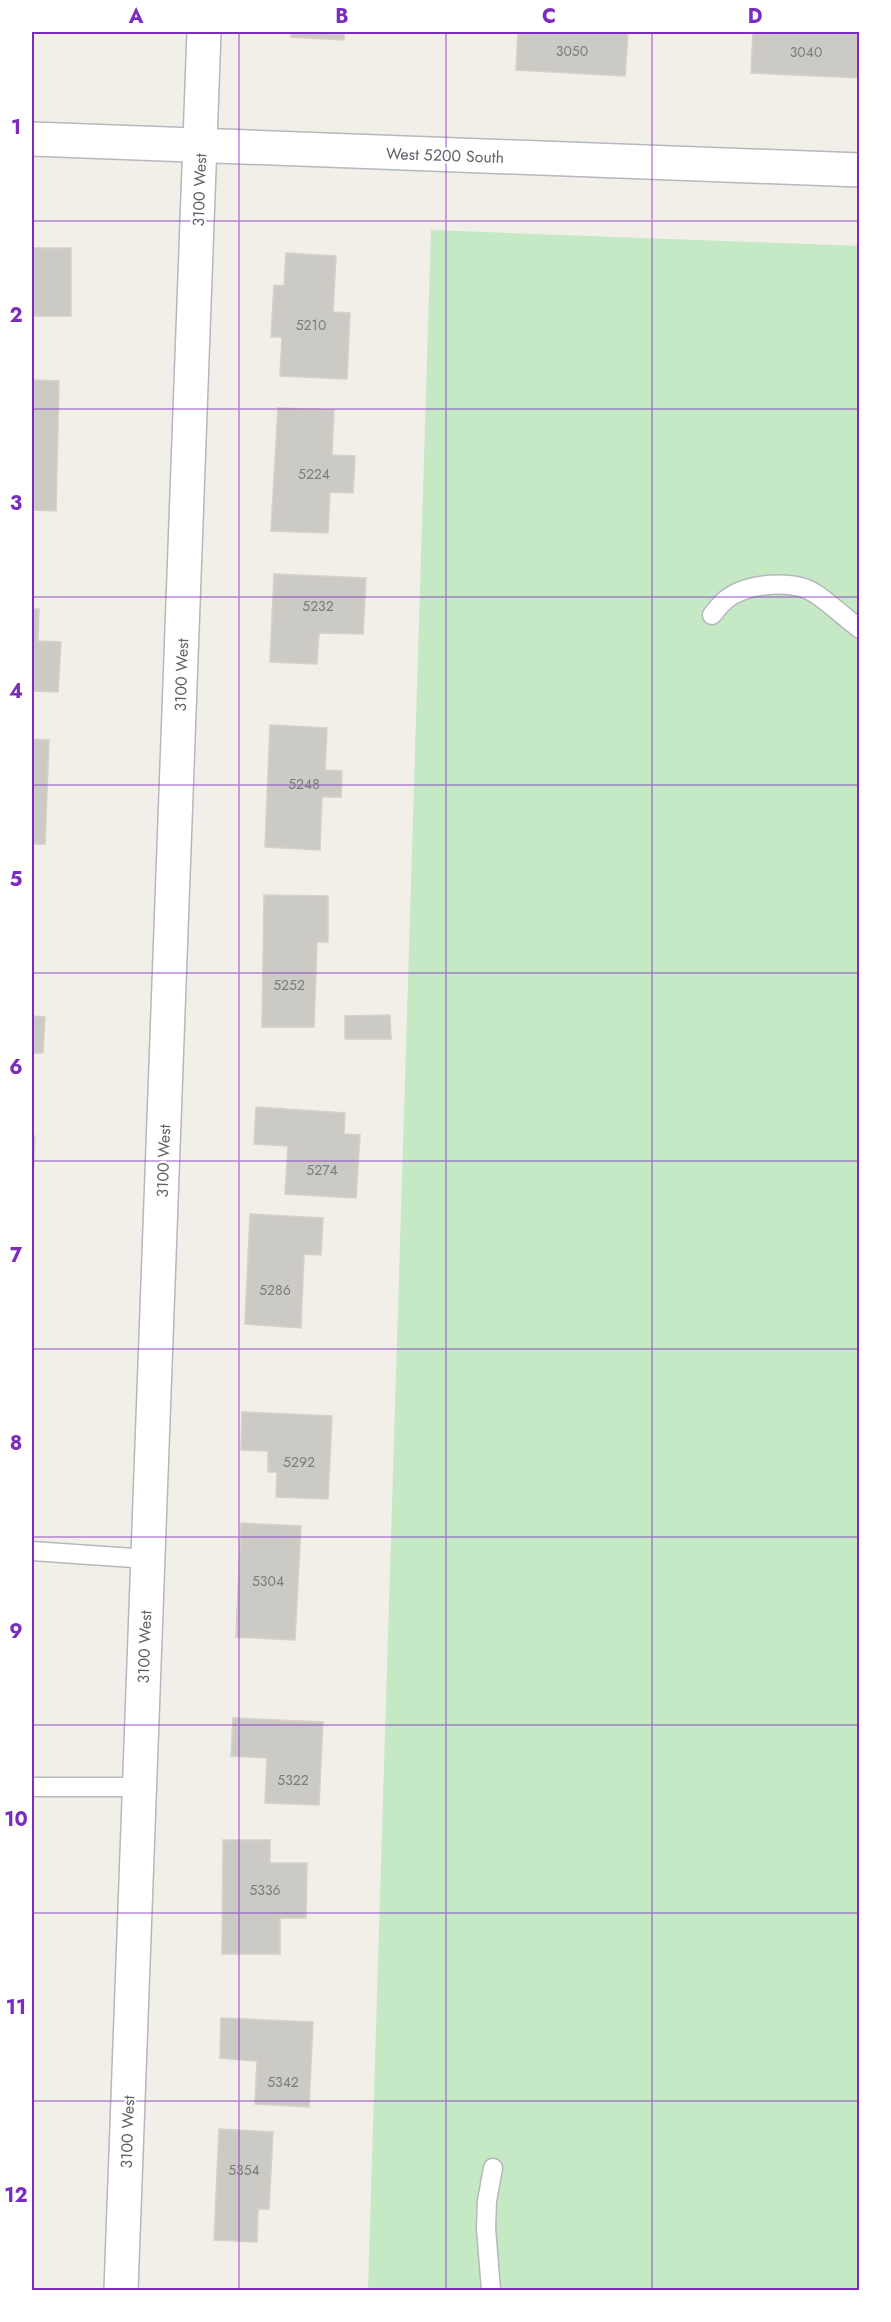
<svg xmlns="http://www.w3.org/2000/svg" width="891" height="2322" viewBox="0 0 891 2322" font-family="Jost,sans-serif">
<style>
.green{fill:#c5e8c5}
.building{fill:#cccac5;stroke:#d6d1c6;stroke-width:1.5}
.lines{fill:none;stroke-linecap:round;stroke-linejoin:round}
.service-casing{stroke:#b5b8bc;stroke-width:21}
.tertiary-casing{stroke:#b5b8bc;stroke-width:36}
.service{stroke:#fff;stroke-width:18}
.tertiary{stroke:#fff;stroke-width:33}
.grid{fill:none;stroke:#7b2cbf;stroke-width:1.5;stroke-opacity:0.55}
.labels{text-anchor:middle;stroke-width:4.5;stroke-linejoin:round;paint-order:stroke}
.number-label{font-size:14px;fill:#7a7d7f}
.street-label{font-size:16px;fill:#5f6368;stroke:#fff}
.neatline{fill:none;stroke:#7b2cbf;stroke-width:2}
.grid-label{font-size:20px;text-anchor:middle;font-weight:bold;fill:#7b2cbf}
</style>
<rect width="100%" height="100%" fill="#f1efe8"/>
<path class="green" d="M 431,230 L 859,246 L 859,2290 L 368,2290 Z"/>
<path class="building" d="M 291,32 L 344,32 L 344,40 L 291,37 Z
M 518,32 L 628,32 L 625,76 L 516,70 Z
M 753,32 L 860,32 L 860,78 L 751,73 Z
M 32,248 L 71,248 L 71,316 L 32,316 Z
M 286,253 L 336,256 L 333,312 L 350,313 L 347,379 L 280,376 L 282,337 L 271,337 L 274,285 L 284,286 Z
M 32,380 L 59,381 L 56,511 L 32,510 Z
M 278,408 L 334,410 L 332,455 L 355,456 L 353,493 L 330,492 L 328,533 L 271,531 Z
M 274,574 L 366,578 L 363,634 L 319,633 L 317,664 L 270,662 Z
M 32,609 L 39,609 L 38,641 L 61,642 L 58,692 L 32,691 Z
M 270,725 L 327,728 L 325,770 L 342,771 L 341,797 L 322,797 L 320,850 L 265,847 Z
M 32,739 L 49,740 L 45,844 L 32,844 Z
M 264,895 L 328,896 L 328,942 L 317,942 L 314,1027 L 262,1027 Z
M 390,1015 L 391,1039 L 345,1039 L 345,1016 Z
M 32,1016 L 45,1017 L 43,1053 L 32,1053 Z
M 256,1107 L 345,1113 L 344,1134 L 360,1135 L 356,1198 L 285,1194 L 288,1146 L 254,1144 Z
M 32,1136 L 35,1136 L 32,1204 Z
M 250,1214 L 323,1218 L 321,1255 L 304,1254 L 301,1328 L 245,1324 Z
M 242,1412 L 332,1416 L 328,1499 L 276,1497 L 277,1472 L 268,1472 L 268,1451 L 241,1450 Z
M 241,1523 L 301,1526 L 295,1640 L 236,1637 Z
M 233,1718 L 323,1722 L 319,1805 L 265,1803 L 267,1758 L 231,1756 Z
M 223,1840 L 270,1840 L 270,1863 L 307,1863 L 306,1918 L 280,1918 L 280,1954 L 222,1954 Z
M 221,2018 L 313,2022 L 309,2107 L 255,2104 L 257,2061 L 220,2058 Z
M 219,2129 L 273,2132 L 269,2209 L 258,2209 L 257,2242 L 214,2240 Z"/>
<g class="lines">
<defs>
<path id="service" d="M 712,615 C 717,609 722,602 728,598 C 749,583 794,579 816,594 C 831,604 845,618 860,629
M 32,1551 L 148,1559
M 32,1787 L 139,1787
M 491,2290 L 486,2228 L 487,2201 L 493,2168"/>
<path id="tertiary" d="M 32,139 L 860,170
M 121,2290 L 204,32"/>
</defs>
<use href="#service" class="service-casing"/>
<use href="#tertiary" class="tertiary-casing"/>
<use href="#service" class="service"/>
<use href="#tertiary" class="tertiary"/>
</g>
<path class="grid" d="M 239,32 L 239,2290M 446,32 L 446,2290M 652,32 L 652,2290M 32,221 L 860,221M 32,409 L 860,409M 32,597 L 860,597M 32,785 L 860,785M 32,973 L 860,973M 32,1161 L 860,1161M 32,1349 L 860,1349M 32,1537 L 860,1537M 32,1725 L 860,1725M 32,1913 L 860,1913M 32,2101 L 860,2101"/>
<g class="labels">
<g class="number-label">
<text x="572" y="56">3050</text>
<text x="806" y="57">3040</text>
<text x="311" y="330">5210</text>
<text x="314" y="479">5224</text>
<text x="318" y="611">5232</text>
<text x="304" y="789">5248</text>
<text x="289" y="990">5252</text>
<text x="322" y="1175">5274</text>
<text x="275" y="1295">5286</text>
<text x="299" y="1467">5292</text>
<text x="268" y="1586">5304</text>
<text x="293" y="1785">5322</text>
<text x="265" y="1895">5336</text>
<text x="283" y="2087">5342</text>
<text x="244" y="2175">5354</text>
</g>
<g class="street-label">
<text transform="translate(445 155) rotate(2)" y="6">West 5200 South</text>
<text transform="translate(199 190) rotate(-88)" y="6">3100 West</text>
<text transform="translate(181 675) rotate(-88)" y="6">3100 West</text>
<text transform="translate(163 1161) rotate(-88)" y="6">3100 West</text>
<text transform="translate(144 1647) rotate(-88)" y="6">3100 West</text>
<text transform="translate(127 2132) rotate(-88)" y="6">3100 West</text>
</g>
</g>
<rect width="891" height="2322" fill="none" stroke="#ffffff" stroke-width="66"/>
<rect x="33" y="33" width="825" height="2256" class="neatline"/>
<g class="grid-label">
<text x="136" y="23">A</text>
<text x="342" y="23">B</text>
<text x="549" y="23">C</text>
<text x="755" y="23">D</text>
<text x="16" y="134">1</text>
<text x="16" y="322">2</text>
<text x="16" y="510">3</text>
<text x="16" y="698">4</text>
<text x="16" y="886">5</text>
<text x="16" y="1074">6</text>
<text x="16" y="1262">7</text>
<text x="16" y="1450">8</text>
<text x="16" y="1638">9</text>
<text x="16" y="1826">10</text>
<text x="16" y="2014">11</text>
<text x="16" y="2202">12</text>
</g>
</svg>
